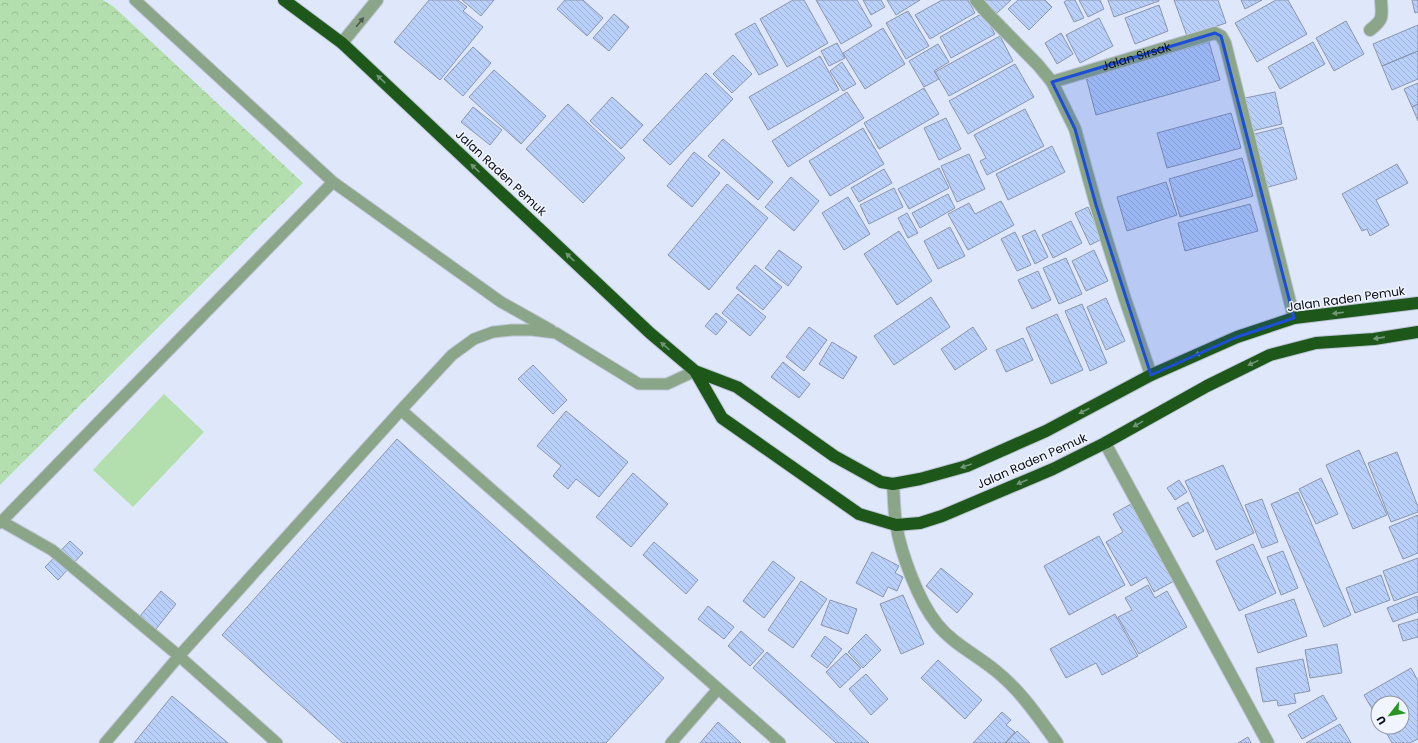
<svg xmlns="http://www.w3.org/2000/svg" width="1418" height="743" viewBox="0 0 1418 743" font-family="Poppins,sans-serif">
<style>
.park{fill:url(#park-crowns)}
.pitch{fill:#b2dfad}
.building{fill:url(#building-back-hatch);stroke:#8b96ab}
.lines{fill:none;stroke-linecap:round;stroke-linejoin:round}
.lane-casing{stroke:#bdc5d6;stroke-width:13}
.street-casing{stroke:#bdc5d6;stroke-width:14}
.highway-casing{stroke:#bdc5d6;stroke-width:14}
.lane{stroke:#8ba588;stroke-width:11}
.street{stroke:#8ba588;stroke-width:12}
.highway{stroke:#1d571a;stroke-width:12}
.oneway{fill:#4a584e}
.oneway2{fill:#719676}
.marked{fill:#1d4ed8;fill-opacity:0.2;stroke:#1d4ed8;stroke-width:3;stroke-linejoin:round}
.labels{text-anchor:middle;stroke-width:3;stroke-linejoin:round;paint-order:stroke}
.street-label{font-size:12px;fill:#080c13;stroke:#f0f5ff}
</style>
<defs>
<pattern id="park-crowns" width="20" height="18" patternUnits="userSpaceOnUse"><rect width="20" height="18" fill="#b2dfad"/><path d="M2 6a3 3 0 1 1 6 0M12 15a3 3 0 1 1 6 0" fill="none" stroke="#98be94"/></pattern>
<pattern id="building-back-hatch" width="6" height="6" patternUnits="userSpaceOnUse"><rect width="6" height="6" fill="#b9d0fb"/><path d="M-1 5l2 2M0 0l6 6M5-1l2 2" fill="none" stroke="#9eb1d6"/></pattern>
</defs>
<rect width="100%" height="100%" fill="#dfe8fb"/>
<path class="park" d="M 0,0 L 103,0 L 114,7 L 303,183 L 0,485 Z"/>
<path class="pitch" d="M 164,394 L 204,432 L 133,507 L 93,470 Z"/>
<path class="building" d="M 429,0 L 458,0 L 467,7 L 463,11 L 483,27 L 440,80 L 394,42 Z
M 462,0 L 494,0 L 481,16 Z
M 565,0 L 583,0 L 603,18 L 587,36 L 557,9 Z
M 793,0 L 804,0 L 828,43 L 787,67 L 760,19 Z
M 816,0 L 857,0 L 872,26 L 841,44 Z
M 863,0 L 881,0 L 885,7 L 871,15 Z
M 887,0 L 920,0 L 896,15 Z
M 942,0 L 968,0 L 975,13 L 930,39 L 915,15 Z
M 983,0 L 1011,0 L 996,14 Z
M 1018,0 L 1045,0 L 1052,7 L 1029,30 L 1008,9 Z
M 1067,0 L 1075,0 L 1084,18 L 1074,22 L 1064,2 Z
M 1079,0 L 1100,0 L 1104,9 L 1088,17 Z
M 1108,0 L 1159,0 L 1159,1 L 1114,17 Z
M 1174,0 L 1218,0 L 1226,23 L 1187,36 Z
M 1241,0 L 1262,0 L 1245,9 Z
M 1276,0 L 1288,0 L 1307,34 L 1257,62 L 1235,23 Z
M 1412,0 L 1418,0 L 1418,12 L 1415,13 Z
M 1159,5 L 1168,31 L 1135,44 L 1125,18 Z
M 908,11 L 929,46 L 906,59 L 886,23 Z
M 983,13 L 995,34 L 951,58 L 940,37 Z
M 614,14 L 629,27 L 609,51 L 593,38 Z
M 1099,18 L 1113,46 L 1080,63 L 1066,35 Z
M 1346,21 L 1364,54 L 1334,71 L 1316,38 Z
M 755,23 L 778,65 L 759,75 L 735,34 Z
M 1418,25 L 1418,51 L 1382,66 L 1373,44 Z
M 883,28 L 905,64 L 865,89 L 843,53 Z
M 1061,33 L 1073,54 L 1057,64 L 1045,43 Z
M 1000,36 L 1013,61 L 949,96 L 935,72 Z
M 1209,42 L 1220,80 L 1096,115 L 1086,77 Z
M 1313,42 L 1325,64 L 1280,89 L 1268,67 Z
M 837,43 L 845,58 L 829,66 L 821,51 Z
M 938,44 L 949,62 L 934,71 L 939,79 L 924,87 L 909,61 Z
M 473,47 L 491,63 L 463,96 L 444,79 Z
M 1418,51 L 1418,79 L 1392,90 L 1382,66 Z
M 733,55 L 752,74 L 732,93 L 713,74 Z
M 820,56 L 839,90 L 768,130 L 749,97 Z
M 842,62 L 856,84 L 843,91 L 830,71 Z
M 1015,64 L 1034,97 L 968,134 L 949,101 Z
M 494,70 L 546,116 L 521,144 L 469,97 Z
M 706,73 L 733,99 L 670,165 L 643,140 Z
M 1418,83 L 1418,104 L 1412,107 L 1404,89 Z
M 924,88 L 939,114 L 879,149 L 864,123 Z
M 847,92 L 864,118 L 788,167 L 772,141 Z
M 1275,92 L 1282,124 L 1252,131 L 1245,98 Z
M 612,97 L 643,125 L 621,149 L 590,121 Z
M 568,104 L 625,158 L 583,203 L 526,149 Z
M 1418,104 L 1418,121 L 1412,107 Z
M 473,107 L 502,130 L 490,145 L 461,122 Z
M 1025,109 L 1044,146 L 987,175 L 980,161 L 986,158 L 974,135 Z
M 1231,113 L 1241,148 L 1167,168 L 1157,133 Z
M 946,118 L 961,149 L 939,160 L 924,128 Z
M 1283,127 L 1297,179 L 1265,188 L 1251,135 Z
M 863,128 L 884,164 L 830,196 L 809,161 Z
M 723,139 L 773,182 L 758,200 L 708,156 Z
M 1052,146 L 1065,172 L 1008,200 L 996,174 Z
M 694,152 L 720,173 L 692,207 L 667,186 Z
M 969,154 L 985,189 L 957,202 L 941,166 Z
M 1242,158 L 1253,196 L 1180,217 L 1169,179 Z
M 1397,164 L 1408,183 L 1376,200 L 1389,225 L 1370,236 L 1367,229 L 1362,231 L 1342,194 Z
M 939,168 L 949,188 L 909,209 L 898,189 Z
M 884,169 L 892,183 L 859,202 L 851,188 Z
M 791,177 L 819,201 L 794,231 L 765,207 Z
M 1166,182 L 1177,215 L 1127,231 L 1117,197 Z
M 727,184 L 768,218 L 709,290 L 668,255 Z
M 894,188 L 903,207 L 869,224 L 860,205 Z
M 948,194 L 955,208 L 920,228 L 912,213 Z
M 848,197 L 870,234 L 844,250 L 822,213 Z
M 1001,201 L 1014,225 L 968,250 L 948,214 L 969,203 L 975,214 Z
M 1250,204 L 1258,231 L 1185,251 L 1178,223 Z
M 1088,207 L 1102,239 L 1090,245 L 1075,213 Z
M 907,213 L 918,233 L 908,238 L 898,218 Z
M 1071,221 L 1082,243 L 1053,258 L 1042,235 Z
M 950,227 L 965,256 L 938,269 L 924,241 Z
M 1035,230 L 1048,257 L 1035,264 L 1022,236 Z
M 899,231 L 932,281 L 897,305 L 864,254 Z
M 1015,232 L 1031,265 L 1017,271 L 1001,239 Z
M 779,250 L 802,267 L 788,286 L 765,268 Z
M 1094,250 L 1108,281 L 1086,291 L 1072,261 Z
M 1066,258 L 1082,294 L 1059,304 L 1043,268 Z
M 755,265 L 782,287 L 763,310 L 736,288 Z
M 1038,271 L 1051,300 L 1032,309 L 1018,280 Z
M 738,294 L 766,317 L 750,336 L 722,313 Z
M 931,297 L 950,327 L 894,365 L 874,336 Z
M 1106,298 L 1125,341 L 1106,350 L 1087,307 Z
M 1082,304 L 1107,363 L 1090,371 L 1065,311 Z
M 716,313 L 727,322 L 716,335 L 705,326 Z
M 1057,314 L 1083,370 L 1051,384 L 1026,328 Z
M 809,327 L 827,340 L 804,371 L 786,357 Z
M 973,327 L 987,349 L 955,370 L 941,349 Z
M 1023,338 L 1033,360 L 1006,372 L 996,350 Z
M 832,342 L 857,357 L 843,379 L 819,364 Z
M 783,362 L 810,384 L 799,398 L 771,377 Z
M 533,365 L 567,400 L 553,414 L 518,379 Z
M 566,411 L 628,462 L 599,497 L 576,479 L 568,489 L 553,476 L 561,466 L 537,446 Z
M 397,439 L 664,678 L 606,743 L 343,743 L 222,635 Z
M 1359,450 L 1387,515 L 1353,529 L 1326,465 Z
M 1397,452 L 1418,507 L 1418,512 L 1391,522 L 1368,463 Z
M 1223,465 L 1254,533 L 1216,550 L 1185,481 Z
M 633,473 L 668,504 L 631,547 L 596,517 Z
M 1321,478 L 1338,514 L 1316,524 L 1299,489 Z
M 1179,480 L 1187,492 L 1175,500 L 1167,488 Z
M 1298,492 L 1351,615 L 1324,627 L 1271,504 Z
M 1262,499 L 1278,542 L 1262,548 L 1245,505 Z
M 1188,502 L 1204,531 L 1193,537 L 1177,508 Z
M 1131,504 L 1174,581 L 1154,592 L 1146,577 L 1131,586 L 1106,542 L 1123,532 L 1113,514 Z
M 1418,515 L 1418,553 L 1403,559 L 1389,527 Z
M 1099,536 L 1125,585 L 1069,615 L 1044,566 Z
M 70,541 L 83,553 L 58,580 L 45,567 Z
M 654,542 L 698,580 L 686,594 L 643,555 Z
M 1253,544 L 1276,593 L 1239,611 L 1216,561 Z
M 1283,551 L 1298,588 L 1281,595 L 1267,557 Z
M 872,552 L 899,566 L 895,573 L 903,577 L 897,591 L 888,587 L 883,597 L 856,583 Z
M 1418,558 L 1418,592 L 1394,601 L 1383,571 Z
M 773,561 L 795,578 L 764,618 L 743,601 Z
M 941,568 L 973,594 L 957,613 L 926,586 Z
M 1381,575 L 1390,600 L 1355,613 L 1346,588 Z
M 801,581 L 827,599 L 793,648 L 768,630 Z
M 1148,585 L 1155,598 L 1167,591 L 1187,627 L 1139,654 L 1118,617 L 1132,610 L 1125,598 Z
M 161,591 L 176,604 L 156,629 L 140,616 Z
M 903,595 L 924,644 L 901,654 L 880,604 Z
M 1417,596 L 1418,612 L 1393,622 L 1387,608 Z
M 1294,599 L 1307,636 L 1258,653 L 1245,615 Z
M 830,600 L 857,609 L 848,634 L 821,625 Z
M 708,606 L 734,627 L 724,639 L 698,619 Z
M 1115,614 L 1138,656 L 1102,675 L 1096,663 L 1066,678 L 1050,649 Z
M 1418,619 L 1418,637 L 1403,641 L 1398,625 Z
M 741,631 L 764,651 L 750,666 L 728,646 Z
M 866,634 L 881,650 L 863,668 L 848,652 Z
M 825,636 L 842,649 L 827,668 L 811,656 Z
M 1337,644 L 1342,673 L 1310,678 L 1305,650 Z
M 767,652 L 869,743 L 836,743 L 753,668 Z
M 846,653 L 861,668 L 840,688 L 826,672 Z
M 1303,659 L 1310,691 L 1294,694 L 1296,703 L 1278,706 L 1277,700 L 1263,702 L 1256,668 Z
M 938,660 L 982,700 L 965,719 L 921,678 Z
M 1411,668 L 1418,681 L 1418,739 L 1410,743 L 1392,743 L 1383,727 L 1402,727 L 1402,703 L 1378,703 L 1378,719 L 1364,695 Z
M 866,674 L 888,699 L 871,715 L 849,689 Z
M 1323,695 L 1337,719 L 1302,739 L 1288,715 Z
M 172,696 L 228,743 L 134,743 Z
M 1002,712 L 1011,720 L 1006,725 L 1015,732 L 1005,743 L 973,743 Z
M 718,722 L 741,743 L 700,743 Z
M 1340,724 L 1351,743 L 1306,743 Z
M 1017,731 L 1030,743 L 1006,743 Z
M 1248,737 L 1251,743 L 1238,743 Z"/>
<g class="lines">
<defs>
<path id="lane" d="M 135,0 L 333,182 L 501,302 L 551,330
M 401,410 L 780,743
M 1,521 L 52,550 L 179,656 L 277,743
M 0,523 L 333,182
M 105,743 L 179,656 L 401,410 L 452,355 L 474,339 L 493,332 L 512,330 L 532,330 L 556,333 L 639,384 L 667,384 L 695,371
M 671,743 L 718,689"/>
<g id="street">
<path d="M 976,0 L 987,13 L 1038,65 L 1052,82 L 1075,129 L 1096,205 L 1124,296 L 1151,375"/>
<path d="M 1370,30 C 1384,19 1382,17 1381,0"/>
<path d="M 342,43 L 377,0"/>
<path id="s1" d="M 1052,82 L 1215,33 L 1221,36 L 1225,43 L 1294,318"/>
<path d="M 1105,443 L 1268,743"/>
<path d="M 893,484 C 894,497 894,511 896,524 C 901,554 918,600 937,624 C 953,644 977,655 996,671 C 1022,692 1038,717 1057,743"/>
</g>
<path id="highway" d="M 284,0 L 342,43 L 650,333 L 695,371 L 737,387 L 834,456 L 881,482 L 893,484 L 920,479 L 967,466 L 1046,431 L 1151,375 L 1237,337 L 1294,318 L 1418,303
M 695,371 L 722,418 L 859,514 L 896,525 L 920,523 L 942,516 L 1053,469 L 1105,443 L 1207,386 L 1270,355 L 1316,343 L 1374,339 L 1418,332"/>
</defs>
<use href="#lane" class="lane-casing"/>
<use href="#street" class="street-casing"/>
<use href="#highway" class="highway-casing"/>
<use href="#lane" class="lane"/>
<use href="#street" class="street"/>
<use href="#highway" class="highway"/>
</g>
<defs><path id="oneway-solid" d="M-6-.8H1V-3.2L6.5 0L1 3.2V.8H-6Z"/></defs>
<use class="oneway" href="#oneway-solid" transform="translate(360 22) rotate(-51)"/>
<g class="oneway2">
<use href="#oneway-solid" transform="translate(381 79) rotate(-137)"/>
<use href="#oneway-solid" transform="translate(475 168) rotate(-137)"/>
<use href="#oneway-solid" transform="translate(570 257) rotate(-137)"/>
<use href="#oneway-solid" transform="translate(1338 313) rotate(173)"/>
<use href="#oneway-solid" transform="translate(1379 338) rotate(172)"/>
<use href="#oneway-solid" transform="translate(665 346) rotate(-140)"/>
<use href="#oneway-solid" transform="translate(1200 353) rotate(156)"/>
<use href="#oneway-solid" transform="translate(1253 363) rotate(154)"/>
<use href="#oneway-solid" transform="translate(1084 411) rotate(152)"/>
<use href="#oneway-solid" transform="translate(1138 424) rotate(151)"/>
<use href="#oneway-solid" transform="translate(966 466) rotate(161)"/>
<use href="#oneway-solid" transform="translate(1022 482) rotate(157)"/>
</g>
<path class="marked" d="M 1215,33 L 1221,36 L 1294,318 L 1237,337 L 1151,375 L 1096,205 L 1075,129 L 1052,82 Z"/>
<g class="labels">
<g class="street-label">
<text dy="4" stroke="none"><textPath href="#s1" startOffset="88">Jalan Sirsak</textPath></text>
<text transform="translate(501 173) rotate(43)" y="4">Jalan Raden Pemuk</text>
<text transform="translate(1346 299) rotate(-8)" y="4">Jalan Raden Pemuk</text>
<text transform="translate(1032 461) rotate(-24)" y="4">Jalan Raden Pemuk</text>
</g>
</g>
<g transform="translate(1390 715) rotate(239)"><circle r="19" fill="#f0f5ff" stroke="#9398a1"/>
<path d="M0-3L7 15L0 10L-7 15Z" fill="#269621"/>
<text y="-6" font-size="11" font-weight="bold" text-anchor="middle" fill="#080c13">U</text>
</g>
</svg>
